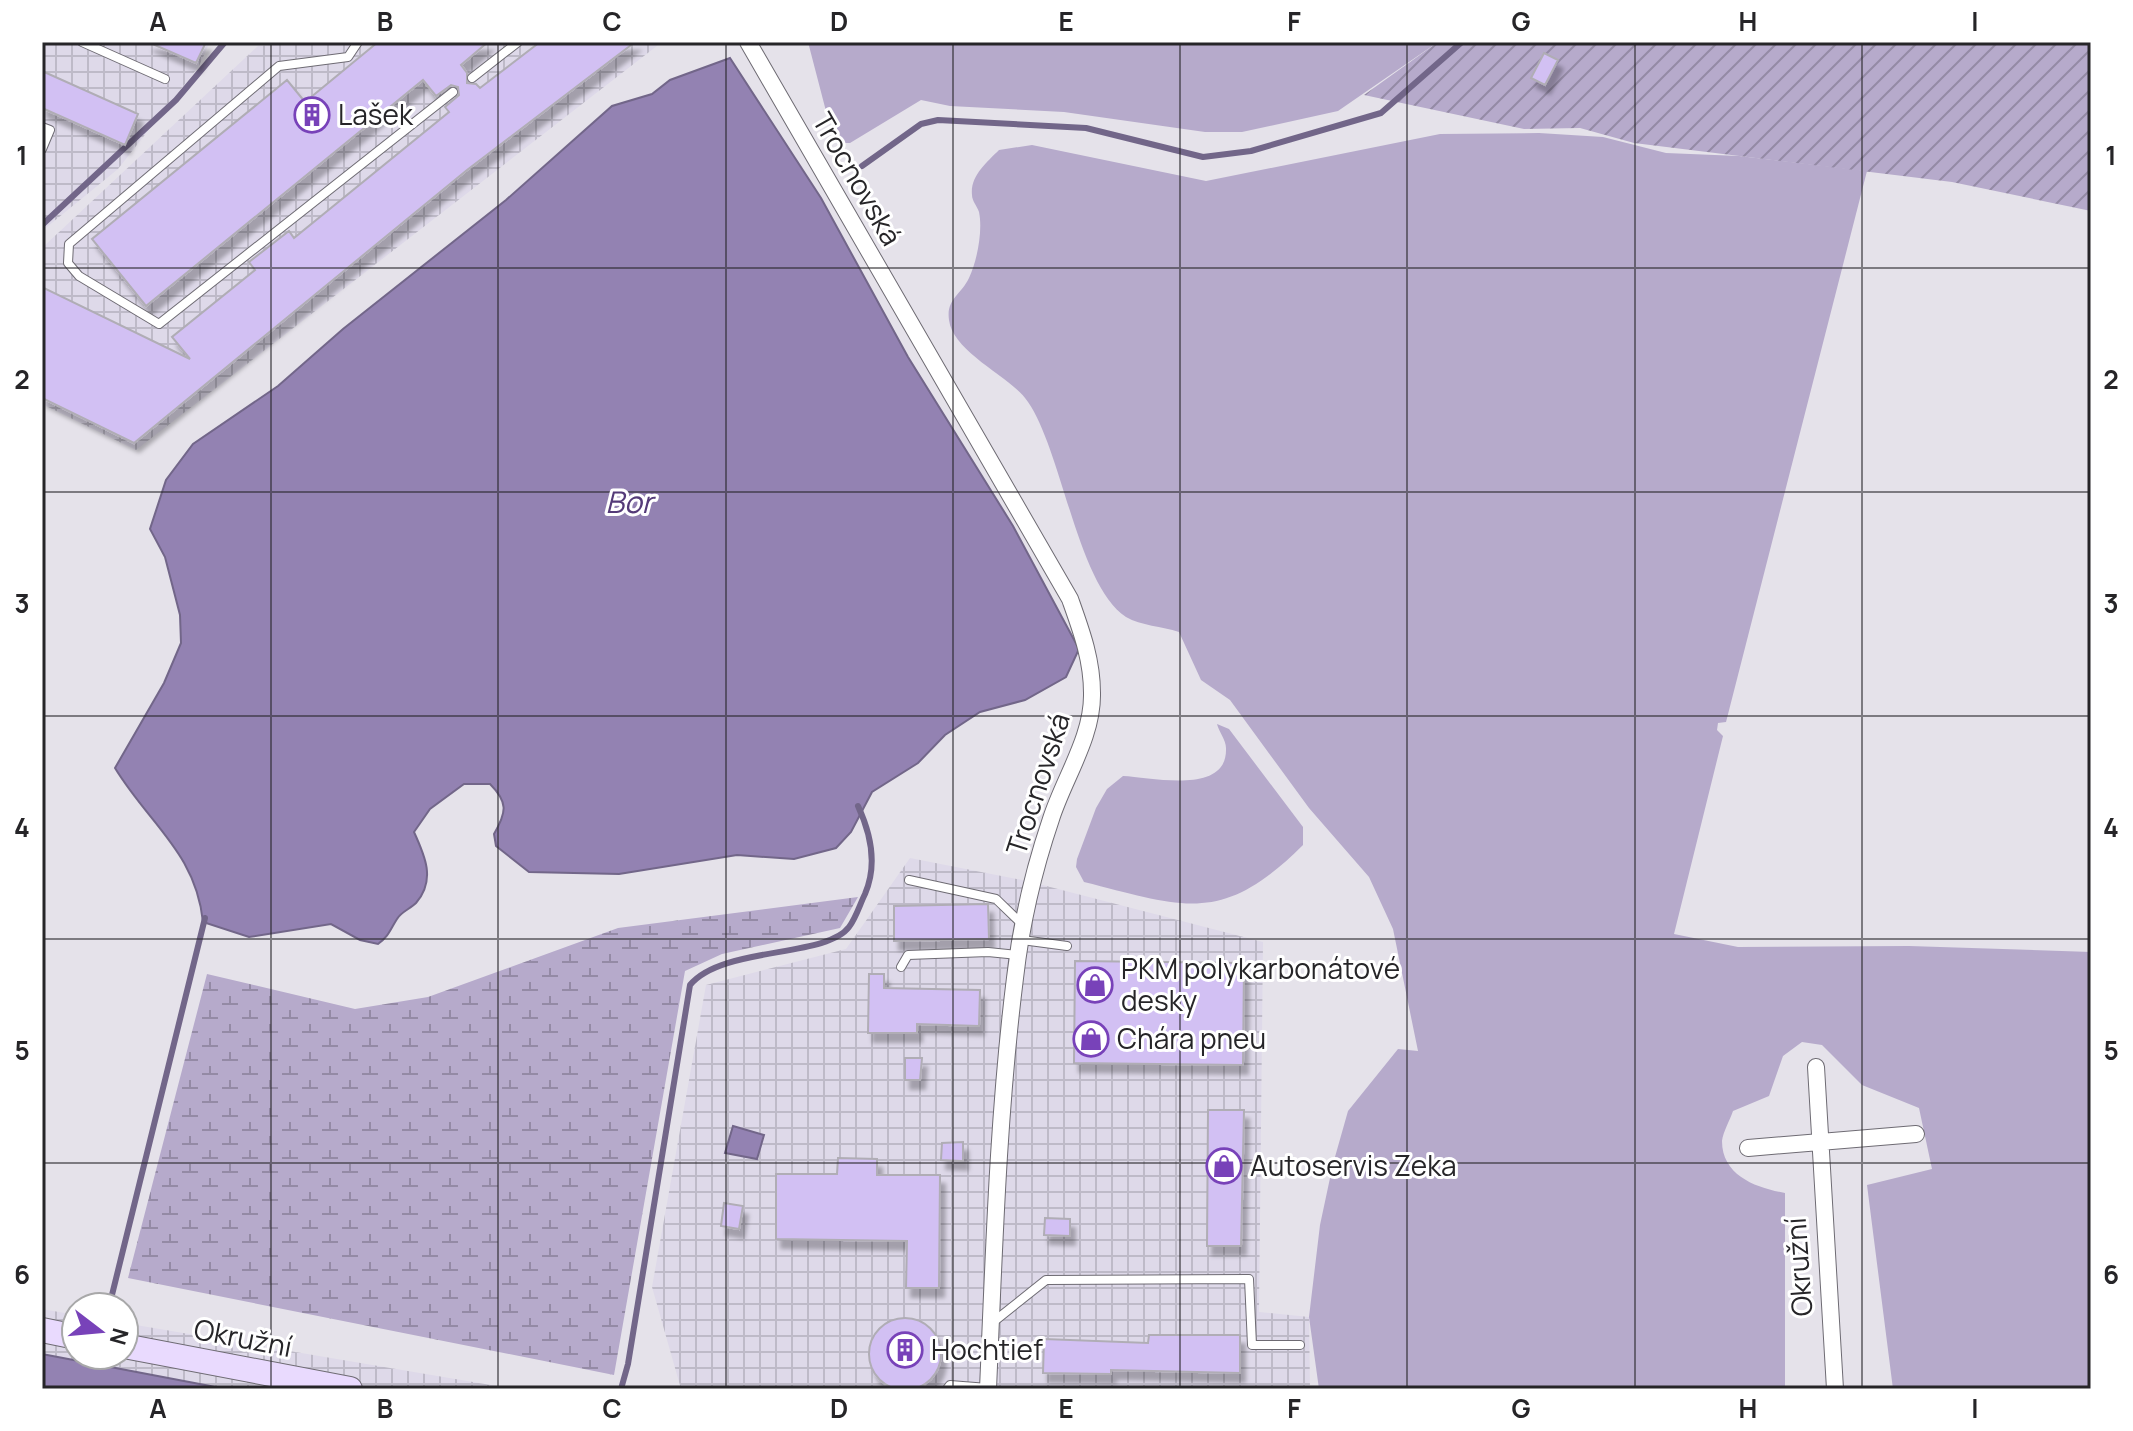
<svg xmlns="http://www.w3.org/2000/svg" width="2133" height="1431" viewBox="0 0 2133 1431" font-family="Manrope,sans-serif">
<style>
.industrial{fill:url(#industrial-grid)}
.grass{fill:#b6aacb}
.wetland{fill:url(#wetland-marsh)}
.garden{fill:url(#garden-furrows)}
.water{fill:#9382b2;stroke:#726689;stroke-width:2}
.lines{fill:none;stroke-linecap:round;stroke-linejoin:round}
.stream{stroke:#726689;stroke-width:6}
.building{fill:#d2c0f3;stroke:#b0adb5;stroke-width:2;filter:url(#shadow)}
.service-casing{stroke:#6e6b73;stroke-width:10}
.minor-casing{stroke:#6e6b73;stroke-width:18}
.secondary-casing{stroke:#6e6b73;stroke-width:26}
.service{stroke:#fff;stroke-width:8}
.minor{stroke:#fff;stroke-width:16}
.secondary{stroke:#e9dafe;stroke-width:24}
.grid{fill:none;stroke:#262528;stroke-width:2;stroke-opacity:0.55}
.labels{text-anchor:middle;stroke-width:6;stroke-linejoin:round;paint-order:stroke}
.poi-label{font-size:28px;fill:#262528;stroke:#fff;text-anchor:start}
.street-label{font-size:28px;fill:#262528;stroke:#fff}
.water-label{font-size:30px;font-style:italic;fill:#543a78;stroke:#fff}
.neatline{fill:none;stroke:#262528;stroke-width:3}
.grid-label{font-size:26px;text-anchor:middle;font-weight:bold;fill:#262528}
</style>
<defs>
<pattern id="industrial-grid" width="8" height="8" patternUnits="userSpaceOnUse" patternTransform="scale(2)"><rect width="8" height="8" fill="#ded9e9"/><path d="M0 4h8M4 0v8" fill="none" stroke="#bebac8"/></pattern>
<pattern id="wetland-marsh" width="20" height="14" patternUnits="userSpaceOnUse" patternTransform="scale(2)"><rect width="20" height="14" fill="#b6aacb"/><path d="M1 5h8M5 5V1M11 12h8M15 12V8" fill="none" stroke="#948aa5"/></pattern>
<pattern id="garden-furrows" width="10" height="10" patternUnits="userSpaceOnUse" patternTransform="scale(2)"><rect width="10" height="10" fill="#b6aacb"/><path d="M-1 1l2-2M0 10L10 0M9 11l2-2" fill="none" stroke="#948aa5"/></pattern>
<filter id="shadow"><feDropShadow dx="5" dy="9" stdDeviation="2" flood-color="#0004"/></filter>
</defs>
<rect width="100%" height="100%" fill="#e5e2ea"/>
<path class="industrial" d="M 42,42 L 210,42 L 199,66 L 118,169 L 42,231 Z
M 307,42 L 662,42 L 136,450 L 42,404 L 42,248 L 258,46 Z
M 910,858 L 1027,881 L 1263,942 L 1259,1312 L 1309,1317 L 1310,1389 L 681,1389 L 652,1287 L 706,985 L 846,949 Z
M 42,1309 L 76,1315 L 76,1355 L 124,1355 L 124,1323 L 514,1389 L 42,1389 Z"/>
<path class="grass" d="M 808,42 L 1438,42 L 1338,111 L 1242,132 L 1205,132 L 1064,112 L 950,106 L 921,100 L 850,143 L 842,143 L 827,115 Z
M 1539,133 L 1603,137 L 1666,153 L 1739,156 L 1867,171 L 1726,722 L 1718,723 L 1717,730 L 1723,736 L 1674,934 L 1738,947 L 1909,946 L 2091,952 L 2091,1389 L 1893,1389 L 1867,1185 L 1932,1169 L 1919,1108 L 1862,1085 L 1822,1045 L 1802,1042 L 1783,1056 L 1769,1096 L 1733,1111 C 1730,1120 1723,1132 1722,1141 C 1722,1176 1757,1188 1785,1193 L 1785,1389 L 1319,1389 L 1309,1317 L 1320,1225 L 1333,1164 L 1348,1111 L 1398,1049 L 1418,1051 L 1393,929 L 1369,877 L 1309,808 L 1230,700 L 1201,680 L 1179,632 C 1162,626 1141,626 1126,617 C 1078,586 1062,451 1028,402 C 1012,377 953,353 949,320 C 946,299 961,295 969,278 C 977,261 983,231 979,212 C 977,206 972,201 972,195 C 970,176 987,162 999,150 L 1032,145 L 1206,181 L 1440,134 Z
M 1217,724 L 1229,729 L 1303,827 L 1303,845 C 1222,926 1184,907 1084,882 L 1076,867 L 1077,859 L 1096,808 L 1107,789 L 1123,776 C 1151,777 1228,796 1226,748 C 1226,740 1219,732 1217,724 Z"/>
<path class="wetland" d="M 858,897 L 840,928 L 722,954 L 685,971 L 614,1375 L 128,1278 L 207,974 L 355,1009 L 428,997 L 618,928 Z"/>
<path class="garden" d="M 1438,42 L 2091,42 L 2091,211 L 1952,182 L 1634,143 L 1580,128 L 1524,129 L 1364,95 Z"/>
<path class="water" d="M 730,58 L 821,198 L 908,357 L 1013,526 L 1079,649 L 1066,677 L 1025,700 L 980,712 L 945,735 L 918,763 L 872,792 L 851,832 L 836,848 L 794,859 L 737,855 L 619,874 L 529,872 L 496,846 L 494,834 C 507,812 508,802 490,784 L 464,784 L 430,809 L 414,832 C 425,856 436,880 416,903 C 410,909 401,912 397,919 C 390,930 389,936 378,944 L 360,940 L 331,924 L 249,937 L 203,922 C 196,853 149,824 115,768 L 164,683 L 181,643 L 180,615 L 165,557 L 150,529 L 166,480 L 193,444 L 278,386 L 343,329 L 506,200 L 612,106 L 652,94 L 670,80 Z
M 733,1126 L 764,1135 L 757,1159 L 725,1153 Z
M 42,1354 L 226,1389 L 42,1389 Z"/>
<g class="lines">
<path class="stream" d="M 862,166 L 921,124 L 938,120 L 1086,128 L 1203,157 L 1251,151 L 1381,113 L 1462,42
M 42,225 L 176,100 L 225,42
M 109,1307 L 205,918
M 621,1389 L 628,1364 L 690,985 C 722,946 826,958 849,927 C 856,918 860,904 865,894 C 878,864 871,834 858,806"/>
</g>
<path class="building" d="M 148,42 L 206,42 L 196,63 Z
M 378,42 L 488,42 L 461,65 L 467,73 L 467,83 L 476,84 L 480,88 L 540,42 L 635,42 L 467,170 L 134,443 L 42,398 L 42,287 L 190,359 L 172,337 L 255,270 L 249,262 L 289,231 L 294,238 L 449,112 L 445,107 L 459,95 L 458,87 L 451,85 L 436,96 L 423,80 L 146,306 L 92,239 L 287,80 L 305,102 Z
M 1544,53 L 1558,60 L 1545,85 L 1531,78 Z
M 42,71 L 138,114 L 125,145 L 42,108 Z
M 988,904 L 989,939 L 894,941 L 894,906 Z
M 1075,961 L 1244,963 L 1243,1065 L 1074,1063 Z
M 869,974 L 884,974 L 884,988 L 980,990 L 979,1026 L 917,1024 L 917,1033 L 868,1033 Z
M 905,1058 L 922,1058 L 920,1080 L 905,1080 Z
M 1208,1110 L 1244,1110 L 1241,1246 L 1207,1246 Z
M 963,1142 L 963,1161 L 941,1160 L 942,1143 Z
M 838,1158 L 877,1159 L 877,1175 L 940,1175 L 939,1288 L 906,1288 L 907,1241 L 776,1239 L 776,1174 L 837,1174 Z
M 724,1203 L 743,1206 L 739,1229 L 721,1226 Z
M 1045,1218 L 1070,1219 L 1070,1236 L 1044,1235 Z
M869 1354a36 36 0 1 1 72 0a36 36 0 1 1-72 0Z
M 1149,1335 L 1240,1335 L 1240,1373 L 1111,1370 L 1111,1374 L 1043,1373 L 1044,1339 L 1148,1343 Z"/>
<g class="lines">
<defs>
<path id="service" d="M 82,42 L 165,79
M 358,42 L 348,57 L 279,66 L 69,244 L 68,263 L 79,276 L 159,324 L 453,92
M 472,78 L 518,42
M 42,127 L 50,130 L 42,149
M 909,880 L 996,899 L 1024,926
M 1022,940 L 1067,946
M 901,967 L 908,955 L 988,952 L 1018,955
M 992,1323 L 1046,1280 L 1249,1279 L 1252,1345 L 1300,1345
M 947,1389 L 950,1385 L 988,1388"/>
<path id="minor" d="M 748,42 L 1070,599 C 1081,630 1092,659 1092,693 C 1093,737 1064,778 1051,819 C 1034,869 1021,925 1015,978 C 998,1114 994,1252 988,1389
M 1816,1067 L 1835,1389
M 1748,1148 L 1916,1134"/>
<path id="secondary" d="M 42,1330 L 76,1337
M 124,1346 L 350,1389"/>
</defs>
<use href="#service" class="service-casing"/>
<use href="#minor" class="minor-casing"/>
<use href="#secondary" class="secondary-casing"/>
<use href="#service" class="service"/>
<use href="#minor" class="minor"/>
<use href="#secondary" class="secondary"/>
</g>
<path class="grid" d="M 271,42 L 271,1389M 498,42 L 498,1389M 726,42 L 726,1389M 953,42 L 953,1389M 1180,42 L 1180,1389M 1407,42 L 1407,1389M 1635,42 L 1635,1389M 1862,42 L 1862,1389M 42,268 L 2091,268M 42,492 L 2091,492M 42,716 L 2091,716M 42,939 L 2091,939M 42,1163 L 2091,1163"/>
<defs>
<symbol id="building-ring" viewBox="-11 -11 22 22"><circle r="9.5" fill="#fff" stroke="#7842b9" stroke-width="1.5"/><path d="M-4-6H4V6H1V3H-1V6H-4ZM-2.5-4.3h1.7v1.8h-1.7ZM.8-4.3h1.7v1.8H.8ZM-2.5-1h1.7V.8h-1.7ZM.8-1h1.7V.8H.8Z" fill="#7842b9"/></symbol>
<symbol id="shop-ring" viewBox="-11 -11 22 22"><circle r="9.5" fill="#fff" stroke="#7842b9" stroke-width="1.5"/><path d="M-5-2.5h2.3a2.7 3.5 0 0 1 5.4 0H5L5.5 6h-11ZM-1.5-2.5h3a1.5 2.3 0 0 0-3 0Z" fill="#7842b9"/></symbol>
</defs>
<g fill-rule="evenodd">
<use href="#building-ring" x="292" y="95" width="40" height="40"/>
<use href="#shop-ring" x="1075" y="965" width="40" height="40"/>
<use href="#shop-ring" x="1071" y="1019" width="40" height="40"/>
<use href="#shop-ring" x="1204" y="1146" width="40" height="40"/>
<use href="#building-ring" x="885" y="1330" width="40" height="40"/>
</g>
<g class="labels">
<g class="poi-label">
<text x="338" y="125">Lašek</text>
<text x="1121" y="979">PKM polykarbonátové<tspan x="1121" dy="32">desky</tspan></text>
<text x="1117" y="1049">Chára pneu</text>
<text x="1250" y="1176">Autoservis Zeka</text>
<text x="931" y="1360">Hochtief</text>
</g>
<g class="street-label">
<text transform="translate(857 179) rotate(60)" y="10">Trocnovská</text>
<text transform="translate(1038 784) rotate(-72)" y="10">Trocnovská</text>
<text transform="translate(1799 1267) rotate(-94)" y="10">Okružní</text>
<text transform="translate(243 1338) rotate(11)" y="10">Okružní</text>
</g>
<g class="water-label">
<text x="629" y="513">Bor</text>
</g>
</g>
<rect width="2133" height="1431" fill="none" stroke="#ffffff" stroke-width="88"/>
<g transform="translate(100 1331) rotate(106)"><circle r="38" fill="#ffffff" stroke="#a8a8a9" stroke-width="2"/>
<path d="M0-6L14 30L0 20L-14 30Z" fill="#7842b9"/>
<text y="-12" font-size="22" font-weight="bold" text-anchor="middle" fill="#262528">N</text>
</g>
<rect x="44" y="44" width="2045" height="1343" class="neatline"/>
<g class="grid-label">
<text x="158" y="31">A</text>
<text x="385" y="31">B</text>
<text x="612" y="31">C</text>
<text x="839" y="31">D</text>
<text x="1066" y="31">E</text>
<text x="1294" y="31">F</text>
<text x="1521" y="31">G</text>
<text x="1748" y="31">H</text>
<text x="1975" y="31">I</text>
<text x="22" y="165">1</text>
<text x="2111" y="165">1</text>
<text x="22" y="389">2</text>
<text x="2111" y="389">2</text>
<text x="22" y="613">3</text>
<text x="2111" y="613">3</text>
<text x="22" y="837">4</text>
<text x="2111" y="837">4</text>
<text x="22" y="1060">5</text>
<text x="2111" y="1060">5</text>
<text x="22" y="1284">6</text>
<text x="2111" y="1284">6</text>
<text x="158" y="1418">A</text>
<text x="385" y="1418">B</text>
<text x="612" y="1418">C</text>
<text x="839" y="1418">D</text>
<text x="1066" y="1418">E</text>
<text x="1294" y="1418">F</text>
<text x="1521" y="1418">G</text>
<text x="1748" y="1418">H</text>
<text x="1975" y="1418">I</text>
</g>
</svg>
